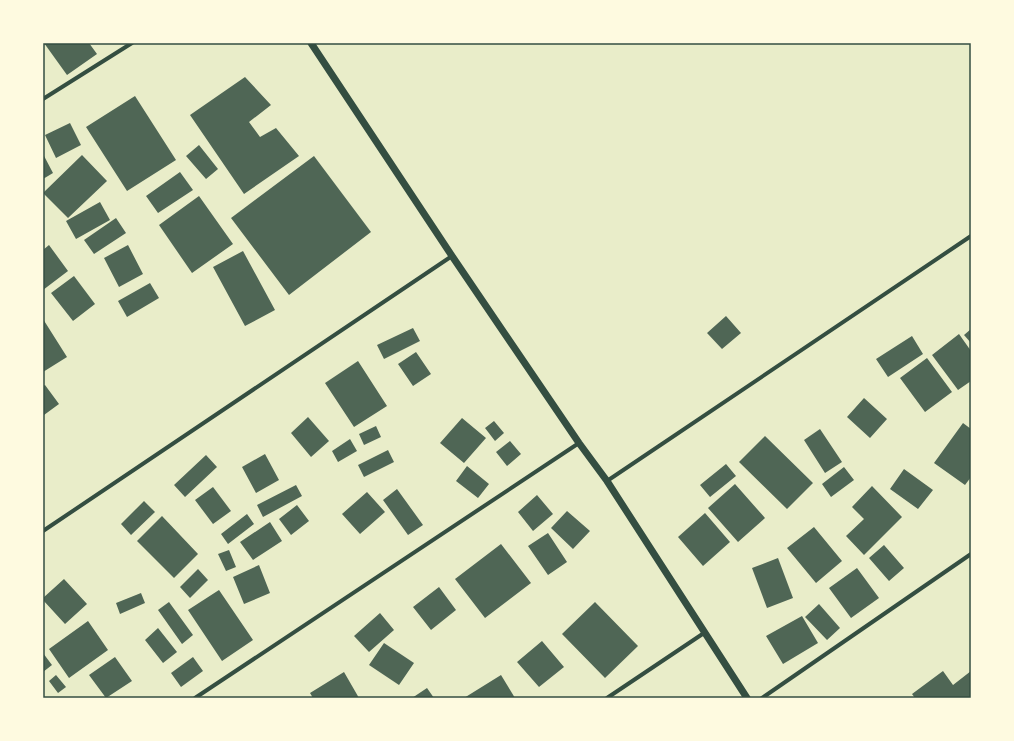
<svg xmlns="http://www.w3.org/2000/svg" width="1014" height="741" viewBox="0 0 1014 741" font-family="Spectral,serif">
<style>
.building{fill:#4f6655}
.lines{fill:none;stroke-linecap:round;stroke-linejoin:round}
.minor{stroke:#344e41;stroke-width:4}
.tertiary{stroke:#344e41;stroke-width:7}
.neatline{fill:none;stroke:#344e41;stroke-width:1.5}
</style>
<rect width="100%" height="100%" fill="#e9edc9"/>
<path class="building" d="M 44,43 L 89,43 L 97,54 L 67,75 Z
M 245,77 L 271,105 L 249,122 L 260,137 L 276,128 L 299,156 L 244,194 L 190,115 Z
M 135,96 L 176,160 L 127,191 L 86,127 Z
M 70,123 L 81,145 L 56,158 L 45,135 Z
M 199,145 L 218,169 L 206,179 L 186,156 Z
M 43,154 L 53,173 L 43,179 Z
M 82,155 L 107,181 L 68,218 L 43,193 Z
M 314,156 L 371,232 L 289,295 L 231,218 Z
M 180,172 L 193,190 L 158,213 L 146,196 Z
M 199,196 L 233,244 L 192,273 L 159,225 Z
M 100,202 L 110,220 L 76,239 L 66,221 Z
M 116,218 L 126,233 L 94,254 L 84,240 Z
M 49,245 L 68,271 L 43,290 L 43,250 Z
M 128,245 L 143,274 L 119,287 L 104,258 Z
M 243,251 L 275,310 L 245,326 L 213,267 Z
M 74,276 L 95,304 L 73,321 L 51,293 Z
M 150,283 L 159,298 L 127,317 L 118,301 Z
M 726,316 L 741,333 L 722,349 L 707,333 Z
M 43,319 L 67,357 L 43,372 Z
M 413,328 L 420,341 L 384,359 L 377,345 Z
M 971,329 L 971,343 L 964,335 Z
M 959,334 L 971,351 L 971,381 L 958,390 L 932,355 Z
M 912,336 L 923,354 L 888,377 L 876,359 Z
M 416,352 L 431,374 L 413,386 L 398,364 Z
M 927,358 L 952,392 L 925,412 L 900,378 Z
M 358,361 L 387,406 L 354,427 L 325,383 Z
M 45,385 L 59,404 L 44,415 L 43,386 Z
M 864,398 L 887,419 L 870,438 L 847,417 Z
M 308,417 L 329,441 L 311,457 L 291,433 Z
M 462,418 L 486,438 L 464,463 L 440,443 Z
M 494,421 L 504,433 L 495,441 L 485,428 Z
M 963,423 L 971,429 L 971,477 L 965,485 L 934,463 Z
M 376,426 L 381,437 L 364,445 L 359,434 Z
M 820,429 L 842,462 L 825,473 L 804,440 Z
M 765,436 L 813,483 L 787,509 L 739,462 Z
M 350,439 L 357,451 L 338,462 L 332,451 Z
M 510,441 L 521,454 L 507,466 L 496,452 Z
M 388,450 L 394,462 L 364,477 L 358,465 Z
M 265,454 L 279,480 L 256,493 L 242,467 Z
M 206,455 L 217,467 L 185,497 L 174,485 Z
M 726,464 L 736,476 L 710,497 L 700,485 Z
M 467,466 L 489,484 L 478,498 L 456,481 Z
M 844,467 L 854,480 L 831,497 L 822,484 Z
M 904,469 L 933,490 L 918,509 L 890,489 Z
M 735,484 L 765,518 L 738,542 L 708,508 Z
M 296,485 L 302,496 L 263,517 L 257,505 Z
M 872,486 L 902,517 L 864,555 L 846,536 L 864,519 L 852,507 Z
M 213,487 L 231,511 L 213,524 L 195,500 Z
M 397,489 L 423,525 L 408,535 L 383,500 Z
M 367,492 L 385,512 L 360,534 L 342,514 Z
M 537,495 L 553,514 L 533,531 L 518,512 Z
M 144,501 L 155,512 L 131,535 L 121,524 Z
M 297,505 L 309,521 L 291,535 L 279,519 Z
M 567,511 L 590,531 L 573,549 L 551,528 Z
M 705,513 L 730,542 L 703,566 L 678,537 Z
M 247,514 L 254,524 L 228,544 L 221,534 Z
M 162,516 L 198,554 L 174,578 L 137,541 Z
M 270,522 L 282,541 L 253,560 L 240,542 Z
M 814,527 L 842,561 L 816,583 L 787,548 Z
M 548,533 L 567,562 L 548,575 L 528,546 Z
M 501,544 L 531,583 L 485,618 L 455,579 Z
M 884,545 L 904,568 L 889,581 L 869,558 Z
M 229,550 L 236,567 L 226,571 L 218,554 Z
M 778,558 L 793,598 L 767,608 L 752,568 Z
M 259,565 L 270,593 L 244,604 L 233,577 Z
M 857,568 L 879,598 L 851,618 L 829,588 Z
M 198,569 L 208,580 L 190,598 L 180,587 Z
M 64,579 L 87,604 L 65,624 L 43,600 L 43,598 Z
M 439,587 L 456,610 L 431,630 L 413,607 Z
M 219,590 L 253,640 L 222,661 L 188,610 Z
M 141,593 L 145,603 L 120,614 L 116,603 Z
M 169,602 L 193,635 L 182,644 L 158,610 Z
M 595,602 L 638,646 L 605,678 L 562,634 Z
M 819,604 L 840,628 L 827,640 L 805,617 Z
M 380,613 L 394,630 L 369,652 L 354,636 Z
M 802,616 L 818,643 L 783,664 L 766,636 Z
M 88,621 L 108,650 L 69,678 L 49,649 Z
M 158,628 L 177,652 L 163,663 L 145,640 Z
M 542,641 L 564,667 L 539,687 L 517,662 Z
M 384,643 L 414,663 L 399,685 L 369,665 Z
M 43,653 L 52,665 L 43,672 Z
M 115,657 L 132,681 L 106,698 L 89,675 Z
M 193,657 L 203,671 L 181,687 L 171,673 Z
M 943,671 L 953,685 L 971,671 L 971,698 L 915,698 L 912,694 Z
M 344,672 L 359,698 L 313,698 L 310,693 Z
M 56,675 L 66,687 L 58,693 L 49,681 Z
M 501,675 L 515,698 L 464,698 Z
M 427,688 L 434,698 L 412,698 Z"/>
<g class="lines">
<path class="minor" d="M 43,99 L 132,43
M 607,481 L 971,236
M 43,531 L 452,256
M 195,698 L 579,443
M 607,698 L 704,633
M 762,698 L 971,554"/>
<path class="tertiary" d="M 311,43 L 452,256 L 579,443 L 607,481 L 747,698"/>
</g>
<rect width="1014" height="741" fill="none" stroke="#fefae0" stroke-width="88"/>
<rect x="44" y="44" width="926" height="653" class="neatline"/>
</svg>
